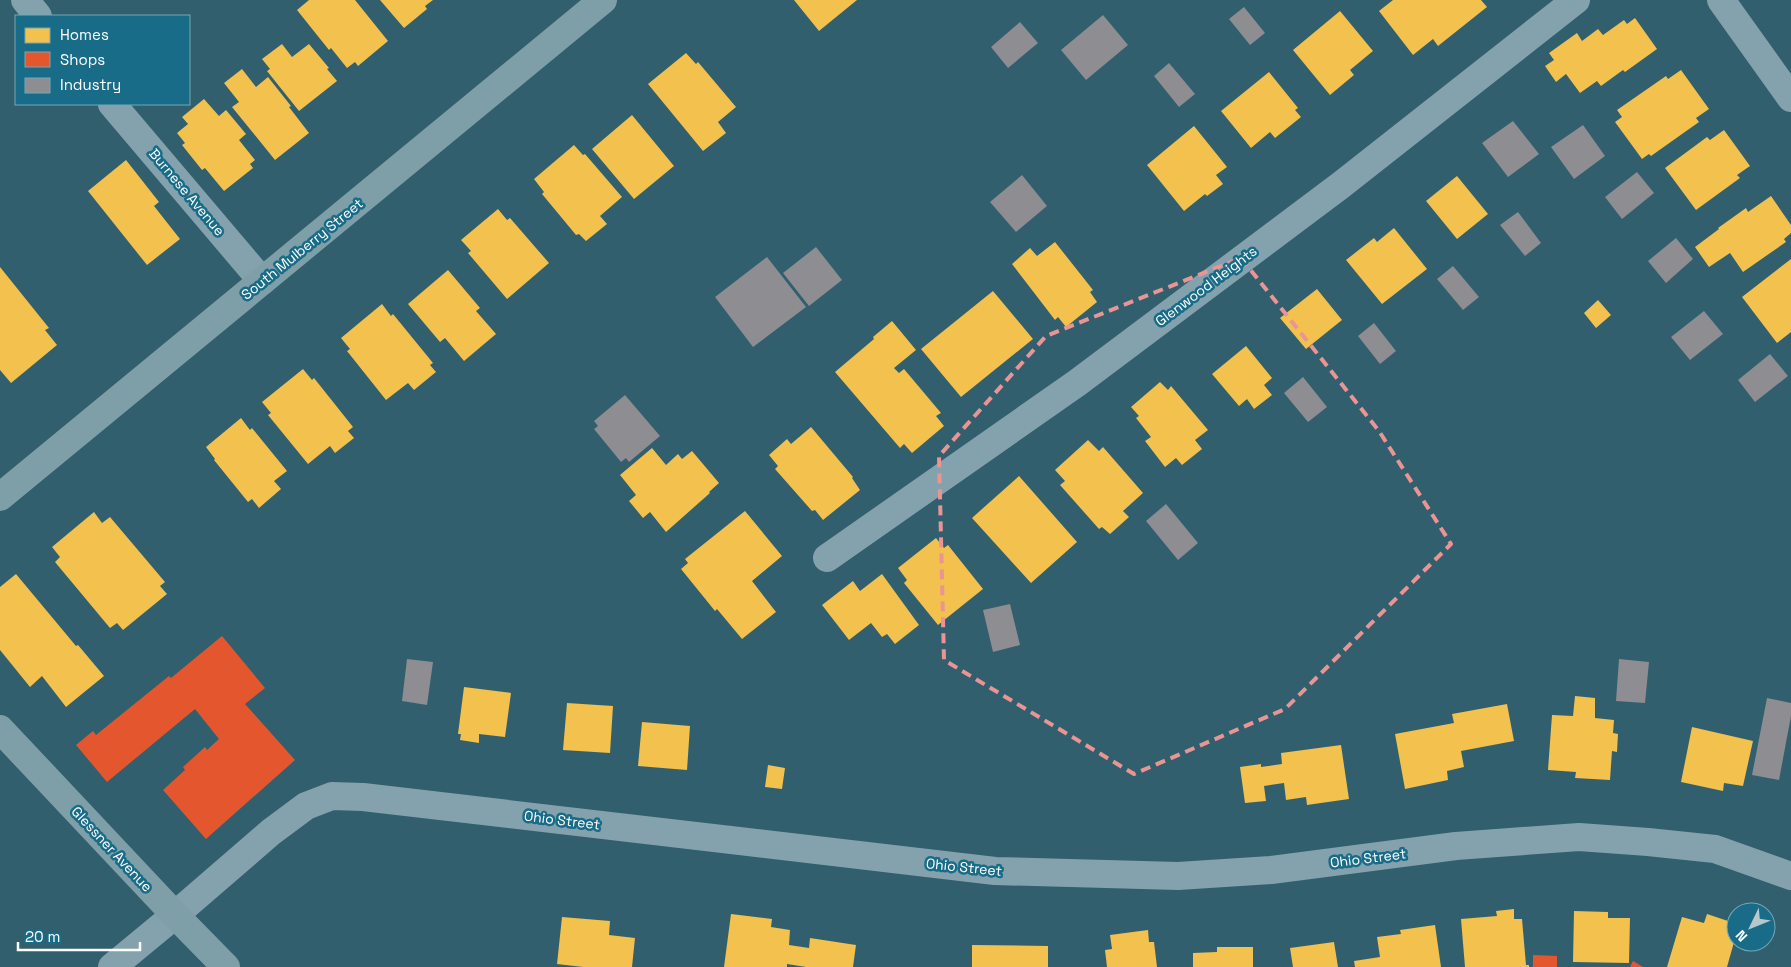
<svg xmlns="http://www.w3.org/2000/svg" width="1791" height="967" viewBox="0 0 1791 967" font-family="'Space Grotesk',sans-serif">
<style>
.homes{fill:#f2c14e}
.shops{fill:#e4572e}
.industry{fill:#8d8d92}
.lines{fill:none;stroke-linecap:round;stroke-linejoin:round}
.street{stroke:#84a2ad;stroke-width:28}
.secondary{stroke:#7f9fa8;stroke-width:28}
.marked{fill:none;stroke:#ea9494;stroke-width:4;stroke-dasharray:10 6;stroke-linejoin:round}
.labels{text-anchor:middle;stroke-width:5;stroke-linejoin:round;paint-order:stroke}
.street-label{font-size:14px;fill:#fff;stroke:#186c87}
</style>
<rect width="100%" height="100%" fill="#315f6e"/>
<path class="homes" d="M 309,0 L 355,0 L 388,41 L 358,66 L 355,62 L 347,68 L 331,48 L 329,50 L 297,10 Z
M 380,0 L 433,0 L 425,6 L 427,9 L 404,28 Z
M 794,0 L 857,0 L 819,31 Z
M 1393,0 L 1481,0 L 1487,7 L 1438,46 L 1433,39 L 1413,55 L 1379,11 Z
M 1340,11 L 1373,51 L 1350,70 L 1354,75 L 1330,95 L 1293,50 Z
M 1635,18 L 1657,49 L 1625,72 L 1623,70 L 1601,86 L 1597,81 L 1580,93 L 1566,74 L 1556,82 L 1545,66 L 1554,60 L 1549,53 L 1577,33 L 1582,41 L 1598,29 L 1603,35 L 1624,20 L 1627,24 Z
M 282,44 L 292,57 L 309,44 L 329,68 L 327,69 L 337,81 L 299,111 L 267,71 L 270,69 L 262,59 Z
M 686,53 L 696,64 L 698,62 L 736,107 L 718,122 L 726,133 L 703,151 L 648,84 Z
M 242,69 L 256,87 L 268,77 L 291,106 L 289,107 L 309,133 L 275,160 L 232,107 L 239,102 L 224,83 Z
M 1681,70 L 1709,109 L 1696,118 L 1699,122 L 1651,156 L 1649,154 L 1642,159 L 1615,122 L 1622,117 L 1617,110 L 1666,76 L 1668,79 Z
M 1269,72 L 1298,108 L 1295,110 L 1301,117 L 1275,138 L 1270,132 L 1251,148 L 1221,111 Z
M 204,99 L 219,116 L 226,110 L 246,134 L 239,140 L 255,160 L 250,164 L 253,168 L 224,191 L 205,168 L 202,170 L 182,145 L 185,143 L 177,133 L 188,124 L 182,117 Z
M 632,115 L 674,166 L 634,199 L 592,149 Z
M 1194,126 L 1227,167 L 1216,175 L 1223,184 L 1207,196 L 1205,194 L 1184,211 L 1147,165 Z
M 1724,130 L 1750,166 L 1737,175 L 1740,178 L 1696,210 L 1665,168 L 1707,137 L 1710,140 Z
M 574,145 L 583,155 L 585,154 L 622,197 L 600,216 L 607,224 L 586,241 L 579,234 L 576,235 L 542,194 L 544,192 L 534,179 Z
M 126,160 L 159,202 L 154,206 L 180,239 L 147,265 L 88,191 Z
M 1457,176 L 1488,214 L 1457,239 L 1426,201 Z
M 1771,196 L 1791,225 L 1791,233 L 1784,239 L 1786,242 L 1743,272 L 1730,253 L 1709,267 L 1695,247 L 1719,229 L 1718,228 L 1746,208 L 1748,212 Z
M 498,209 L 507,220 L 510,218 L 549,263 L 507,299 L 468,253 L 471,251 L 461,240 Z
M 1394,228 L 1427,269 L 1382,304 L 1346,260 L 1374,238 L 1377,242 Z
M 1055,242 L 1093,290 L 1090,292 L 1097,302 L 1066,327 L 1058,317 L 1055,320 L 1012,264 L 1030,248 L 1037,256 Z
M 1791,259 L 1791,332 L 1777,343 L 1742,297 Z
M 0,267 L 49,328 L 45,330 L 57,345 L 11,383 L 0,370 Z
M 448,270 L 480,308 L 476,311 L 496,334 L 464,361 L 445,338 L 440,342 L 408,304 Z
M 1317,289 L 1342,320 L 1306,349 L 1280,318 Z
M 993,291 L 1033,339 L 961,397 L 921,349 Z
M 1598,300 L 1611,315 L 1596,328 L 1584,313 Z
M 382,304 L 391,316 L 393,314 L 433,363 L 430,365 L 436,372 L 414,390 L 408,383 L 386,400 L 347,351 L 350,349 L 341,338 Z
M 892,321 L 916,350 L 894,368 L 899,373 L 904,369 L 941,413 L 936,416 L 944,426 L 912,453 L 904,444 L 900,448 L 835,372 L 874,339 L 873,337 Z
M 1246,346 L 1272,378 L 1264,385 L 1272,395 L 1254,409 L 1247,399 L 1239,406 L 1212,374 Z
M 303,369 L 312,380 L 314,378 L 353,427 L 348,431 L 354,438 L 335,453 L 330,446 L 308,464 L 268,415 L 271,413 L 262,402 Z
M 1160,382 L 1168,390 L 1171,386 L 1208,430 L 1195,440 L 1202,449 L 1182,465 L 1176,458 L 1165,467 L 1145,441 L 1151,437 L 1136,418 L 1139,416 L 1131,407 Z
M 241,418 L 250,430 L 252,428 L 287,471 L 274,481 L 281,489 L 259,508 L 252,499 L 248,502 L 214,460 L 215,459 L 206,447 Z
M 811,427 L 853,477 L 852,478 L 860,490 L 823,520 L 815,510 L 812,511 L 775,469 L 778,466 L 769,455 L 787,439 L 791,444 Z
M 1088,440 L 1099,451 L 1103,447 L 1143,493 L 1123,511 L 1129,517 L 1110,534 L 1102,527 L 1099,529 L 1060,485 L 1065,481 L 1055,470 Z
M 652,448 L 666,465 L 678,454 L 682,459 L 692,451 L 719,483 L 709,492 L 710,493 L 666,532 L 650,512 L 643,518 L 629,501 L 636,495 L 620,475 Z
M 1019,476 L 1077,542 L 1031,583 L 972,518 Z
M 745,511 L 782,556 L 752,581 L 776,612 L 742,639 L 717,609 L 715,611 L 681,569 L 688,563 L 685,559 Z
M 94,512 L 102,523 L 110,517 L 165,582 L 160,586 L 167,594 L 123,630 L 117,623 L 110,628 L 55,562 L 60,557 L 52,547 Z
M 936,538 L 944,548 L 948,545 L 983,589 L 938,625 L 904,583 L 907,580 L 898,568 Z
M 16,574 L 76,646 L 78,645 L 104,676 L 66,707 L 42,676 L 30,687 L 0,650 L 0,587 Z
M 882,574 L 919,625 L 895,644 L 887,634 L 882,637 L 871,623 L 849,640 L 822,605 L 853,581 L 860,591 Z
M 464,687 L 511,693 L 505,737 L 479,734 L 479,743 L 460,740 L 461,734 L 458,734 Z
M 1575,696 L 1595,698 L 1595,718 L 1614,720 L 1613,733 L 1618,734 L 1617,752 L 1612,751 L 1610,780 L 1575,778 L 1576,772 L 1548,770 L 1552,715 L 1573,716 Z
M 567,703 L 613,706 L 610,753 L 563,750 Z
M 1507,704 L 1514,741 L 1461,751 L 1464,767 L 1447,771 L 1448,780 L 1405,789 L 1395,734 L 1454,723 L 1452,714 Z
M 642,722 L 690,726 L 687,770 L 638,766 Z
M 1692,727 L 1753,741 L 1743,786 L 1724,783 L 1723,791 L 1681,782 Z
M 1341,745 L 1349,799 L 1307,805 L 1306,797 L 1286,800 L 1284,783 L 1264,786 L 1266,801 L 1245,803 L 1240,767 L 1261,764 L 1261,767 L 1282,764 L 1281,753 Z
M 768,765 L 785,768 L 782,789 L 765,787 Z
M 1514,909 L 1514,919 L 1522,919 L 1526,965 L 1529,965 L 1529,967 L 1465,967 L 1461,919 L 1497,916 L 1496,911 Z
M 1574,911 L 1608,912 L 1608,918 L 1630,918 L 1629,963 L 1573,962 Z
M 731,914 L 772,919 L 771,927 L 790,930 L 789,945 L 809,948 L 810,938 L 856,945 L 853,967 L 806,967 L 787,964 L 787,967 L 724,967 Z
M 1707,914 L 1731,922 L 1728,932 L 1736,935 L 1727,967 L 1667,967 L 1682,917 L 1704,923 Z
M 562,917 L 610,921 L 609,935 L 635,938 L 632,967 L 583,967 L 557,964 Z
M 1435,925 L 1441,967 L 1355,967 L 1354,961 L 1380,957 L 1377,937 L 1401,934 L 1400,930 Z
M 1148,930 L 1149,942 L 1154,942 L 1157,967 L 1107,967 L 1105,950 L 1112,949 L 1110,935 Z
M 1334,942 L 1338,967 L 1293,967 L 1290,948 Z
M 972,945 L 1048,946 L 1048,967 L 972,967 Z
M 1217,947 L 1253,947 L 1253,967 L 1193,967 L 1193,953 L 1217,952 Z"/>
<path class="shops" d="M 222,636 L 265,688 L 245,704 L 295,760 L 206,839 L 163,790 L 185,770 L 183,767 L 205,747 L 207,750 L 219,739 L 195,709 L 107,782 L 76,745 L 93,731 L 96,735 L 169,676 L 171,678 Z
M 1533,955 L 1557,956 L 1557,967 L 1533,967 Z
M 1633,961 L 1643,967 L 1630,967 Z"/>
<path class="industry" d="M 1244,7 L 1265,33 L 1250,45 L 1229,19 Z
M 1103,15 L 1128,45 L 1086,80 L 1061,50 Z
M 1020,22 L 1038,43 L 1008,68 L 991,47 Z
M 1169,63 L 1195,94 L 1179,107 L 1154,76 Z
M 1513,121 L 1539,154 L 1508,177 L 1482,143 Z
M 1583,125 L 1605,156 L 1574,179 L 1551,147 Z
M 1637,172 L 1654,193 L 1622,219 L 1605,197 Z
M 1022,175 L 1047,206 L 1016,232 L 990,202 Z
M 1518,212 L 1541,243 L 1525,256 L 1500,225 Z
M 1676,238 L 1693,259 L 1666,283 L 1648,261 Z
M 816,247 L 842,280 L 809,306 L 783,273 Z
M 767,257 L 806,307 L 753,347 L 715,297 Z
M 1453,266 L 1479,297 L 1463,310 L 1437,279 Z
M 1704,311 L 1723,334 L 1690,360 L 1671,337 Z
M 1374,323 L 1396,351 L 1380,364 L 1358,336 Z
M 1770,354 L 1788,376 L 1755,402 L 1738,380 Z
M 1303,377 L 1327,407 L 1308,422 L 1284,393 Z
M 625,395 L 660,436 L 629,462 L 626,458 L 621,462 L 594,429 L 598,426 L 594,421 Z
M 1166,504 L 1198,543 L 1178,560 L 1146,521 Z
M 1010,604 L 1020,645 L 993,652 L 983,610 Z
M 407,659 L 433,662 L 427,705 L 402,701 Z
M 1619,659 L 1649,662 L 1645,703 L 1616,701 Z
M 1767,698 L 1791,703 L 1791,716 L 1779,780 L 1752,775 Z"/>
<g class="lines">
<path class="street" d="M 25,0 L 38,16
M 1721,0 L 1791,98
M 112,104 L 262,281
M 827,558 L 1077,383 L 1341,185 L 1576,0
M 112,967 L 175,915 L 271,832 L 306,806 L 332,796 L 363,797 L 995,871 L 1178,876 L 1271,870 L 1456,846 L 1579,837 L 1648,842 L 1715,849 L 1791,876"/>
<path class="secondary" d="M 0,497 L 603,0
M 0,729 L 175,915 L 226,967"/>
</g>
<path class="marked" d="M 1241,258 L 1379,431 L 1451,544 L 1285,709 L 1134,774 L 944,660 L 939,456 L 1046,336 Z"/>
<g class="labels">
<g class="street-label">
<text transform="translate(187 192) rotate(50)" y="5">Burnese Avenue</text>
<text transform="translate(302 249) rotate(-39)" y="5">South Mulberry Street</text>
<text transform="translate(1206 286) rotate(-37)" y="5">Glenwood Heights</text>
<text transform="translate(562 820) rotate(7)" y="5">Ohio Street</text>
<text transform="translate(112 849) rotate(47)" y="5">Glessner Avenue</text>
<text transform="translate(1368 858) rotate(-7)" y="5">Ohio Street</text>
<text transform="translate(964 867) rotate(6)" y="5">Ohio Street</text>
</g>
</g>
<rect x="15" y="15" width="175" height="90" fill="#186c87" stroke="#74a7b7"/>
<rect x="25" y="28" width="25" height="15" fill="#f2c14e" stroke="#74a7b7"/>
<text x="60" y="40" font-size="15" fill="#ffffff">Homes</text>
<rect x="25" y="52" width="25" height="15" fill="#e4572e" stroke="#74a7b7"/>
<text x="60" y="65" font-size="15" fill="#ffffff">Shops</text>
<rect x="25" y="78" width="25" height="15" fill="#8d8d92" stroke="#74a7b7"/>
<text x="60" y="90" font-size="15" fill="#ffffff">Industry</text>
<g transform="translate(1751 927) rotate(227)"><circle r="24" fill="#186c87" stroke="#74a7b7"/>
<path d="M0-4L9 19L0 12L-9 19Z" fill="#b7c7cc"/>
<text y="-8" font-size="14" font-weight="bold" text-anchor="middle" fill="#ffffff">N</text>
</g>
<path d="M18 942v8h122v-8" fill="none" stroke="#ffffff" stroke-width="2.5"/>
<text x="25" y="942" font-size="15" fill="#ffffff" stroke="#186c87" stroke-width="4" paint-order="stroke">20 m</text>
</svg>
